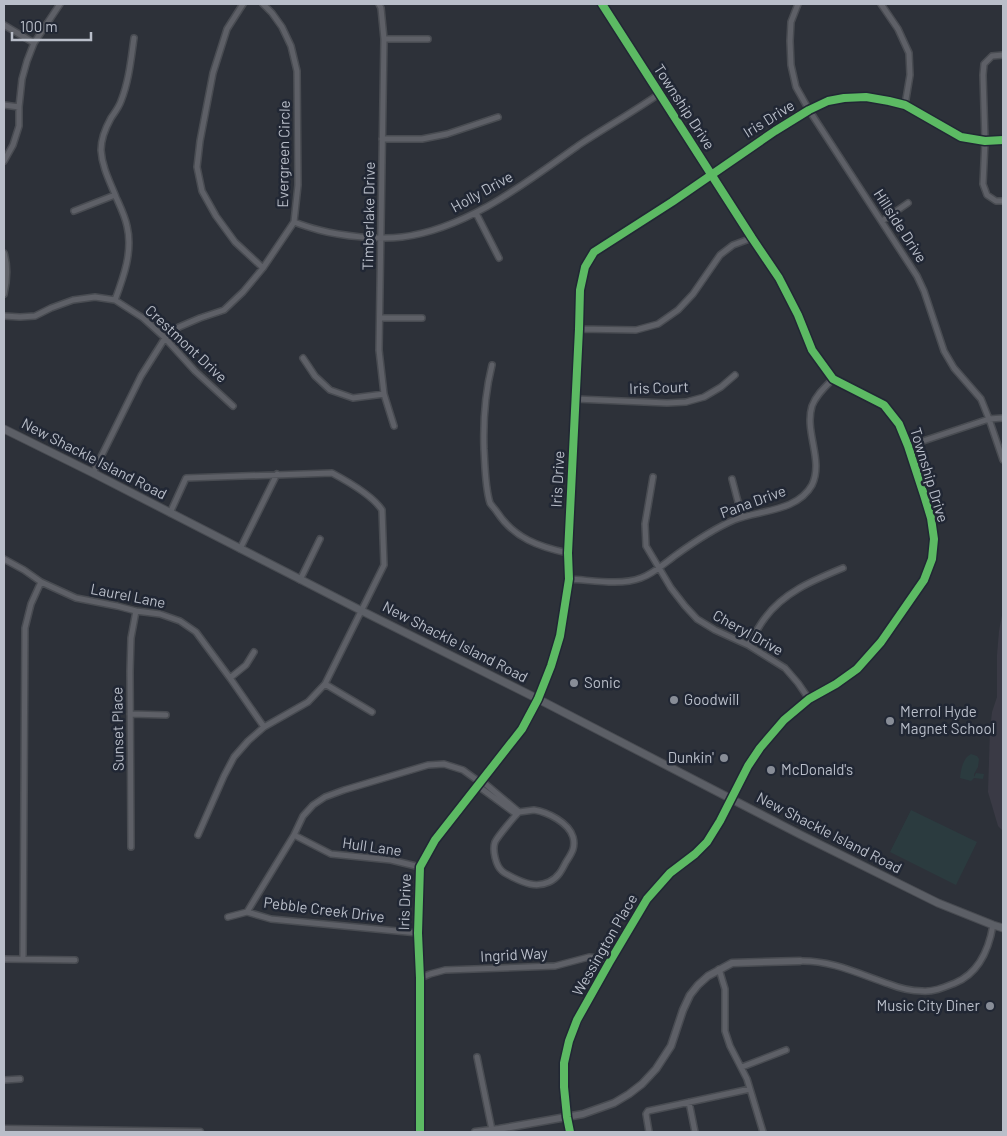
<svg xmlns="http://www.w3.org/2000/svg" width="1007" height="1136" viewBox="0 0 1007 1136" font-family="Barlow,sans-serif">
<style>
.medical{fill:#3a3a45}
.green{fill:#2b3b3f}
.lines{fill:none;stroke-linecap:round;stroke-linejoin:round}
.minor-casing{stroke:#494c52;stroke-width:8}
.tertiary-casing{stroke:#494c52;stroke-width:9}
.secondary-casing{stroke:#494c52;stroke-width:9}
.minor{stroke:#5e6067;stroke-width:5}
.tertiary{stroke:#5e6067;stroke-width:6}
.secondary{stroke:#5c5f66;stroke-width:7}
.cycleway-casing{stroke:#212734;stroke-width:11}
.cycleway{stroke:#5cba63;stroke-width:8}
.poi-dot{fill:#888d97;stroke:#212734;stroke-width:2}
.labels{text-anchor:middle;stroke-width:5;stroke-linejoin:round;paint-order:stroke}
.street-label{font-size:15px;fill:#b9bec9;stroke:#212734}
.poi-label{font-size:15px;fill:#b9bec9;stroke:#212734;text-anchor:start}
</style>
<rect width="100%" height="100%" fill="#2d3139"/>
<path class="medical" d="M 1002,615 L 1003,615 L 1003,831 L 998,826 L 988,792 L 990,730 L 992,712 L 997,697 L 997,655 L 999,631 Z"/>
<path class="green" d="M 971,754 L 977,756 L 979,759 L 978,767 L 974,774 L 974,777 L 976,773 L 984,774 L 983,779 L 974,778 L 971,781 L 960,778 C 961,769 963,758 971,754 Z
M 911,810 L 977,842 L 956,885 L 890,852 Z"/>
<g class="lines">
<defs>
<path id="minor" d="M 243,4 L 227,29 L 213,73 L 200,141 L 197,167 L 202,191 L 216,216 L 235,242 L 263,268
M 379,4 L 381,8 L 384,39 L 379,350 L 384,394 L 394,426
M 602,4 L 752,238 L 779,278 L 798,315 L 812,350 L 833,379 L 884,405 L 899,424 L 908,446 L 931,518 L 934,539 L 932,559 L 924,580 L 899,616 L 881,642 L 857,669 L 836,684 L 809,699 L 784,720 L 760,748 L 748,767 L 731,799
M 798,4 L 791,22 L 790,41 L 791,65 L 796,87 L 809,110 L 917,276 L 924,291 L 944,351 L 954,368 L 981,399 L 989,419 L 1003,460
M 881,4 L 898,29 L 909,53 L 910,75 L 905,105
M 4,25 L 34,43
M 384,39 L 428,39
M 1003,55 L 992,56 L 984,64 L 983,75 L 985,141 L 983,184 L 987,195 L 996,201 L 1003,201
M 4,105 L 19,107
M 382,139 L 422,139 L 447,134 L 498,117
M 4,161 L 13,145 L 19,126 L 19,107 L 22,79 L 27,61 L 34,43 L 60,4
M 74,211 L 115,195
M 476,213 L 499,258
M 882,221 L 908,203
M 294,222 C 302,225 311,228 319,230 C 341,236 380,240 402,237 C 467,229 527,182 579,145 C 605,128 633,112 659,94
M 4,253 C 8,266 7,281 4,294
M 115,300 C 124,276 133,251 127,226 C 125,216 120,206 116,197 C 110,182 102,167 101,150 C 101,139 106,127 111,118 C 115,112 119,107 121,101 C 129,81 131,59 134,38
M 4,316 L 20,317 L 35,316 L 51,308 L 73,300 L 95,297 L 115,300 L 143,318 L 165,338 L 195,371 L 233,406
M 380,318 L 422,318
M 579,329 L 636,330 L 658,324 L 678,310 L 693,294 L 720,255 L 733,245 L 752,238
M 303,358 L 315,376 L 330,390 L 353,398 L 384,394
M 492,365 C 485,393 483,420 484,449 C 485,465 485,487 490,503 C 492,506 495,509 497,512 C 514,538 539,547 568,553
M 576,399 L 667,403 L 686,402 L 704,397 L 721,387 L 735,375
M 908,446 L 989,419 L 1003,418
M 93,473 L 141,376 L 165,338 L 179,327 L 200,318 L 224,310 L 243,292 L 263,268 L 294,222 L 298,185 L 297,71 L 291,46 L 282,27 L 272,13 L 263,4
M 653,477 L 645,524 L 646,546 L 671,588 L 685,606 L 697,619 L 715,630 L 748,645 L 785,668 L 798,683 L 809,699
M 732,479 L 742,517
M 170,513 L 186,478 L 332,473 C 347,481 373,496 382,510 L 384,565 L 325,684 L 308,702 L 264,727 L 248,741 L 234,757 L 224,776 L 198,835
M 240,549 L 277,474
M 4,559 L 24,570 L 41,582 L 76,598 L 117,606 L 136,611 L 160,614 L 180,621 L 196,632 L 230,678 L 264,727
M 569,579 C 591,580 620,586 641,578 C 653,574 665,563 676,555 C 694,542 713,529 734,520 C 759,510 797,512 812,485 C 824,460 804,432 812,406 C 816,395 825,387 833,379
M 300,580 L 320,539
M 748,645 C 754,636 758,627 765,618 C 784,592 814,580 843,568
M 230,678 L 246,665 L 254,652
M 325,684 L 372,712
M 130,714 L 166,715
M 482,781 L 519,812
M 478,786 L 516,814
M 534,810 C 548,812 569,823 573,837 C 576,848 571,854 566,862 C 562,870 558,878 549,882 C 536,888 524,883 512,877 C 509,875 505,874 502,871 C 496,866 492,850 495,842 C 498,836 514,817 519,812 Z
M 294,835 L 331,854 L 391,860 L 420,867
M 131,847 L 130,671 L 131,638 L 136,611
M 247,912 L 294,835 L 303,816 L 313,805 L 325,797 L 344,790 L 428,765 L 444,764 L 463,770 L 481,783
M 228,917 L 247,912 L 271,919 L 418,933
M 4,959 L 75,960
M 23,959 L 25,628 L 31,604 L 41,582
M 800,961 C 831,960 859,974 889,984 C 899,988 910,991 922,991 C 934,992 945,987 955,983 C 979,973 989,949 993,925
M 719,969 L 725,989 L 725,1031 L 730,1046 L 747,1079 L 763,1132
M 420,978 L 430,974 L 445,970 L 555,966 L 589,957 L 598,958 L 609,963
M 477,1057 L 492,1130
M 742,1067 L 786,1050
M 4,1080 L 20,1079
M 689,1102 L 695,1132
M 420,1132 L 420,978 L 418,933 L 420,867 L 435,840 L 522,729 L 538,699 L 551,666 L 560,636 L 569,579 L 568,553 L 579,329 L 580,290 L 585,267 L 594,252 L 672,202 L 775,131 L 809,110 L 828,101 L 844,98 L 866,97 L 889,101 L 905,105 L 961,137 L 985,141 L 1003,140
M 649,1132 L 646,1114 L 648,1111 L 750,1089"/>
<path id="tertiary" d="M 4,1129 L 200,1132
M 475,1132 L 499,1129 L 583,1114 L 614,1103 L 629,1094 L 642,1084 L 656,1069 L 671,1046 L 683,1010 L 690,995 L 698,985 L 708,976 L 732,963 L 800,961
M 570,1132 C 565,1110 562,1087 564,1064 C 566,1039 580,1016 592,994 C 600,979 609,963 618,948 C 630,926 643,904 659,884 C 670,872 685,864 697,853 C 712,838 721,818 731,799"/>
<path id="secondary" d="M 4,429 L 93,473 L 362,611 L 538,699 L 801,835 L 938,903 L 993,925 L 1003,928"/>
</defs>
<use href="#minor" class="minor-casing"/>
<use href="#tertiary" class="tertiary-casing"/>
<use href="#secondary" class="secondary-casing"/>
<use href="#minor" class="minor"/>
<use href="#tertiary" class="tertiary"/>
<use href="#secondary" class="secondary"/>
<defs>
<path id="cycleway" d="M 420,1132 L 420,978 L 418,933 L 420,867 L 435,840 L 522,729 L 538,699 L 551,666 L 560,636 L 569,579 L 568,553 L 579,329 L 580,290 L 585,267 L 594,252 L 672,202 L 775,131 L 809,110 L 828,101 L 844,98 L 866,97 L 889,101 L 905,105 L 961,137 L 985,141 L 1003,140
M 570,1132 L 567,1117 L 564,1087 L 564,1063 L 569,1041 L 577,1020 L 609,963 L 647,899 L 670,873 L 695,854 L 707,842 L 720,821 L 748,766 L 760,748 L 784,720 L 809,699 L 836,684 L 857,669 L 881,642 L 924,580 L 932,559 L 934,539 L 931,518 L 924,495 L 908,446 L 899,424 L 884,405 L 833,379 L 812,350 L 798,315 L 779,278 L 752,238 L 602,4"/>
</defs>
<use href="#cycleway" class="cycleway-casing"/>
<use href="#cycleway" class="cycleway"/>
</g>
<g class="poi-dot">
<circle cx="574" cy="683" r="5"/>
<circle cx="674" cy="700" r="5"/>
<circle cx="890" cy="721" r="5"/>
<circle cx="724" cy="758" r="5"/>
<circle cx="771" cy="770" r="5"/>
<circle cx="990" cy="1006" r="5"/>
</g>
<g class="labels">
<g class="street-label">
<text transform="translate(684 107) rotate(57)" y="5">Township Drive</text>
<text transform="translate(769 119) rotate(-32)" y="5">Iris Drive</text>
<text transform="translate(284 154) rotate(-89)" y="5">Evergreen Circle</text>
<text transform="translate(482 192) rotate(-29)" y="5">Holly Drive</text>
<text transform="translate(369 216) rotate(-89)" y="5">Timberlake Drive</text>
<text transform="translate(900 226) rotate(57)" y="5">Hillside Drive</text>
<text transform="translate(186 344) rotate(43)" y="5">Crestmont Drive</text>
<text transform="translate(659 388) rotate(-2)" y="5">Iris Court</text>
<text transform="translate(94 459) rotate(27)" y="5">New Shackle Island Road</text>
<text transform="translate(929 475) rotate(73)" y="5">Township Drive</text>
<text transform="translate(558 479) rotate(-87)" y="5">Iris Drive</text>
<text transform="translate(753 502) rotate(-20)" y="5">Pana Drive</text>
<text transform="translate(128 596) rotate(11)" y="5">Laurel Lane</text>
<text transform="translate(748 633) rotate(29)" y="5">Cheryl Drive</text>
<text transform="translate(455 642) rotate(27)" y="5">New Shackle Island Road</text>
<text transform="translate(118 729) rotate(-91)" y="5">Sunset Place</text>
<text transform="translate(829 833) rotate(27)" y="5">New Shackle Island Road</text>
<text transform="translate(372 847) rotate(8)" y="5">Hull Lane</text>
<text transform="translate(405 902) rotate(-88)" y="5">Iris Drive</text>
<text transform="translate(324 910) rotate(7)" y="5">Pebble Creek Drive</text>
<text transform="translate(605 945) rotate(-60)" y="5">Wessington Place</text>
<text transform="translate(514 955) rotate(-3)" y="5">Ingrid Way</text>
</g>
<g class="poi-label">
<text x="584" y="688">Sonic</text>
<text x="684" y="705">Goodwill</text>
<text x="900" y="717">Merrol Hyde<tspan x="900" dy="17">Magnet School</tspan></text>
<text x="714" y="763" text-anchor="end">Dunkin'</text>
<text x="781" y="775">McDonald's</text>
<text x="980" y="1011" text-anchor="end">Music City Diner</text>
</g>
</g>
<rect width="1007" height="1136" fill="none" stroke="#b9bec9" stroke-width="10"/>
<path d="M12 32v8h79v-8" fill="none" stroke="#b9bec9" stroke-width="2.5"/>
<text x="20" y="32" font-size="15" fill="#b9bec9" stroke="#212734" stroke-width="4" paint-order="stroke">100 m</text>
</svg>
